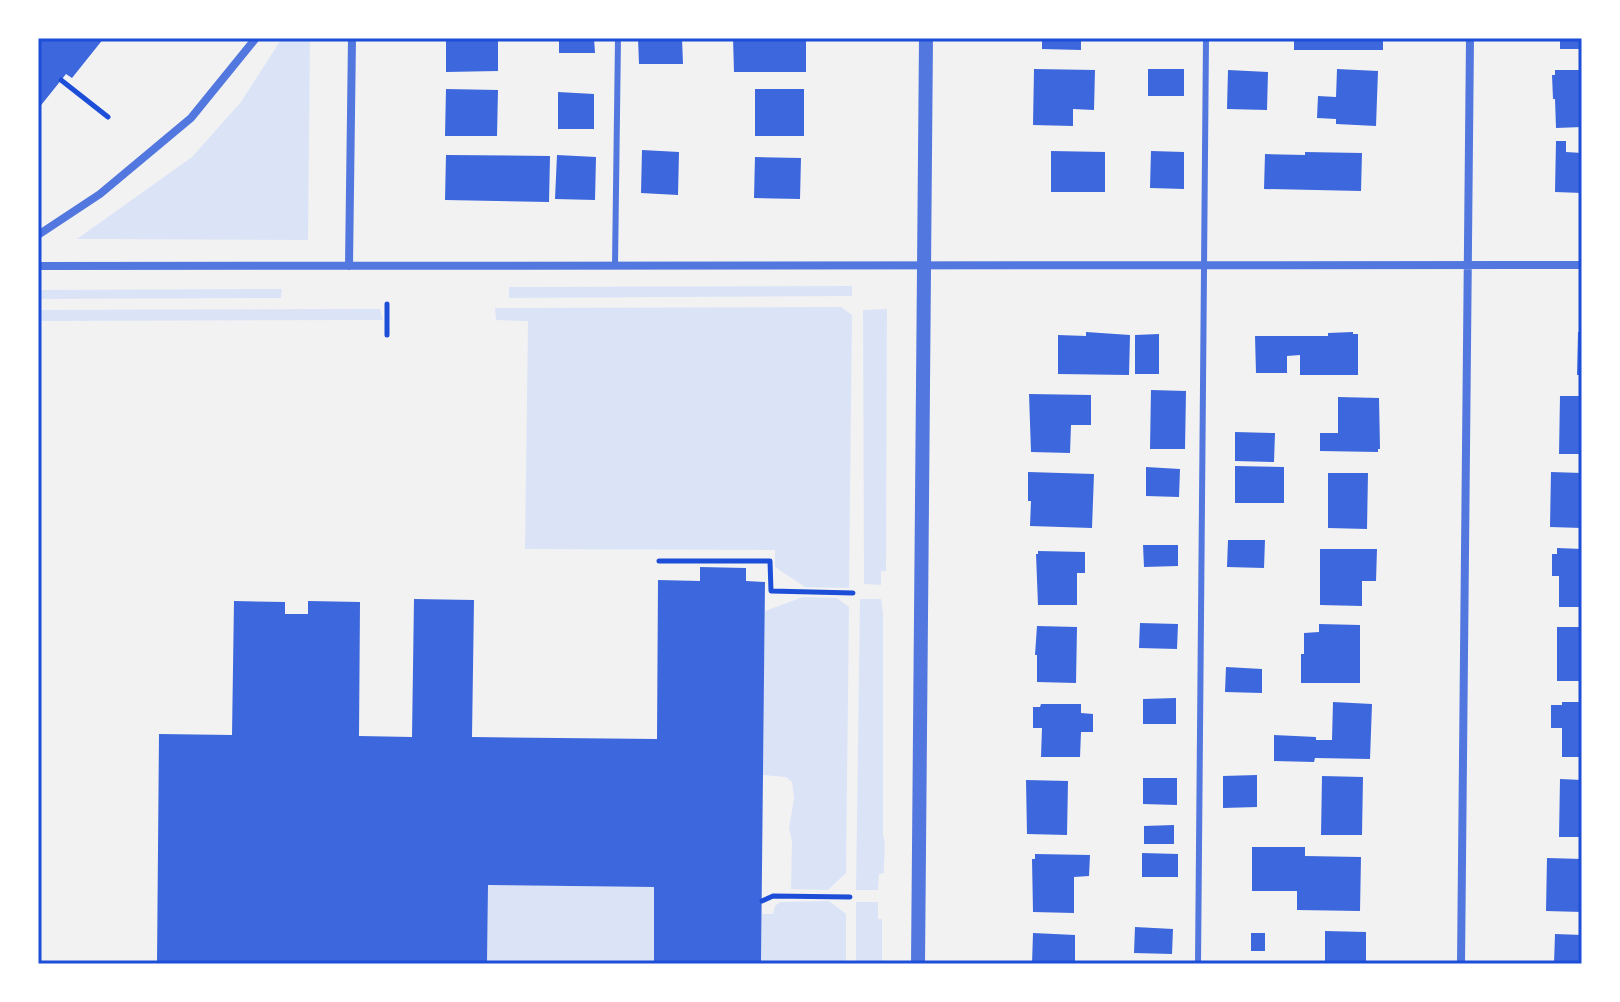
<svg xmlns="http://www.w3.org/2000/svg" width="1620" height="1002" viewBox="0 0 1620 1002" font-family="Ubuntu,sans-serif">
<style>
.green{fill:#dbe4f7}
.building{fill:#3d67dc}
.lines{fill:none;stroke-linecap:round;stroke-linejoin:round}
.path{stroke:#1d4ed8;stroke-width:5}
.service{stroke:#5277de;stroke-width:6}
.minor{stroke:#5277de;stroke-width:8}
.tertiary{stroke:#5277de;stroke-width:14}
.neatline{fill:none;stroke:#1d4ed8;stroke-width:3}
</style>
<rect width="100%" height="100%" fill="#f2f2f2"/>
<path class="green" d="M 282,38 L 310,38 L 308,240 L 77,239 L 192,157 L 241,102 Z
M 852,286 L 852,296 L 509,298 L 509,287 Z
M 282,289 L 281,298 L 38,299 L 38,290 Z
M 841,307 L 852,315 L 849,588 L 805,587 L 775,567 L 775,550 L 525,549 L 528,321 L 496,320 L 495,308 Z
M 380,309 L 383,320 L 38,321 L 38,310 Z
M 887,309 L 886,571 L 881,571 L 881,585 L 864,584 L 863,310 Z
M 803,597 L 837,598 L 849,607 L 846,873 L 828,890 L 791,889 L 792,842 L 789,828 L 794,798 L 792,782 L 786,777 L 763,775 L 765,611 Z
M 860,599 L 881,599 L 883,613 L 883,835 C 887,845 883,861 884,873 L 879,874 L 878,890 L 856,890 Z
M 488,885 L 654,887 L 654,964 L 487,964 Z
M 829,901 L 846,914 L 846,964 L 761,964 L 762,914 L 773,914 L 775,906 L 780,902 Z
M 856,902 L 878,902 L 878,919 L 882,919 L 882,964 L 856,964 Z"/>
<path class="building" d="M 38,38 L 104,38 L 72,78 L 66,74 L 38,109 Z
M 446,38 L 498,38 L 498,71 L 446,72 Z
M 559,38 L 594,38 L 595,53 L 559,53 Z
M 638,38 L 682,38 L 683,64 L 639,64 Z
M 733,38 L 806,38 L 806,72 L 734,72 Z
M 1042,38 L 1081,38 L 1081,50 L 1042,49 Z
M 1294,38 L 1383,38 L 1383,50 L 1294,50 Z
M 1560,38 L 1582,38 L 1582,49 L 1560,49 Z
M 1034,69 L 1095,70 L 1094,110 L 1073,109 L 1073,126 L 1033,125 Z
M 1148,69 L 1184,69 L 1184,96 L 1148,96 Z
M 1337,69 L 1378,71 L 1376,126 L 1336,124 L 1336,119 L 1317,118 L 1318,96 L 1336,97 Z
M 1228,70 L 1268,72 L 1267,110 L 1227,109 Z
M 1555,70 L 1582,70 L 1582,127 L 1556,128 L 1555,99 L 1553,99 L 1552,75 L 1555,75 Z
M 446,89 L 498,90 L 497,136 L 445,136 Z
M 755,89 L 804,89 L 804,136 L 755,136 Z
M 558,92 L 594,94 L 594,129 L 558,129 Z
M 1556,141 L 1566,141 L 1566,152 L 1582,153 L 1582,193 L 1555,192 Z
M 642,150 L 679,152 L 678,195 L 641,193 Z
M 1051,151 L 1105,152 L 1105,192 L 1051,192 Z
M 1151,151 L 1184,152 L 1184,189 L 1150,188 Z
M 1305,152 L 1362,153 L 1361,191 L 1264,189 L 1265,154 L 1305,155 Z
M 446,155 L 550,156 L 549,202 L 445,200 Z
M 557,155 L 596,157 L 595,200 L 555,199 Z
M 755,157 L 801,158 L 800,199 L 754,198 Z
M 1086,332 L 1130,335 L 1129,375 L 1058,374 L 1058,335 L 1086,336 Z
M 1353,332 L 1353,334 L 1358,334 L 1358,375 L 1300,375 L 1300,355 L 1287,356 L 1287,373 L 1256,373 L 1255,336 L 1328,336 L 1328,333 Z
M 1578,332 L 1582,332 L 1582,375 L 1577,375 Z
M 1159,334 L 1159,374 L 1135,374 L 1135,335 Z
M 1151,390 L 1186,391 L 1185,449 L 1150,449 Z
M 1029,394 L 1091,395 L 1091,425 L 1071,425 L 1070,453 L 1031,452 Z
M 1560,396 L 1582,396 L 1582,454 L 1559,454 Z
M 1338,397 L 1379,398 L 1380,449 L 1378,449 L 1378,452 L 1320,451 L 1320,433 L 1338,433 Z
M 1235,432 L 1275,433 L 1274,462 L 1235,461 Z
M 1235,466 L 1284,467 L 1284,503 L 1235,503 Z
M 1146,467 L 1180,469 L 1179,497 L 1146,496 Z
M 1028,472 L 1094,474 L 1092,528 L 1030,526 L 1031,501 L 1028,501 Z
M 1551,472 L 1582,473 L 1582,528 L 1550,527 Z
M 1328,473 L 1368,473 L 1367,529 L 1328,528 Z
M 1228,540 L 1265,540 L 1264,568 L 1227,567 Z
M 1143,545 L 1178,545 L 1178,566 L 1144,567 Z
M 1557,548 L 1582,549 L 1582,607 L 1559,607 L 1559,576 L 1552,576 L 1552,554 L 1557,554 Z
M 1320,549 L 1377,549 L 1376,581 L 1362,581 L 1362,606 L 1320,605 Z
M 1038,551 L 1085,552 L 1085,573 L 1077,573 L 1077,605 L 1038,605 L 1036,554 L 1038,554 Z
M 700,567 L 746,568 L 746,581 L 765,582 L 761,964 L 654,964 L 654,887 L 488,885 L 487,964 L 157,964 L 159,734 L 232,735 L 234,601 L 285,602 L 285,614 L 308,614 L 308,601 L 360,602 L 359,736 L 412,737 L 414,599 L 474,600 L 472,737 L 657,739 L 658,580 L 700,581 Z
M 1140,623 L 1178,624 L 1177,649 L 1139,648 Z
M 1319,624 L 1360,625 L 1360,683 L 1301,683 L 1301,654 L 1304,654 L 1304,633 L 1319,632 Z
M 1037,626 L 1077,627 L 1076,683 L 1037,682 L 1037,655 L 1035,655 Z
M 1557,627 L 1582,627 L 1582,681 L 1557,681 Z
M 1226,667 L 1262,669 L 1262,693 L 1225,692 Z
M 1176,698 L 1176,724 L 1143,724 L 1143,699 Z
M 1333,702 L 1372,704 L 1370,759 L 1315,758 L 1314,762 L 1274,761 L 1274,735 L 1316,737 L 1316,740 L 1332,740 Z
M 1562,702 L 1582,702 L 1582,757 L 1562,757 L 1562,728 L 1551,728 L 1551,705 L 1562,705 Z
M 1041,704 L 1081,704 L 1081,713 L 1093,714 L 1093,732 L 1081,732 L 1080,757 L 1041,757 L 1042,728 L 1033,728 L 1033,707 L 1040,707 Z
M 1257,775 L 1257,807 L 1223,808 L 1223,776 Z
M 1322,776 L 1363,777 L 1362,835 L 1321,835 Z
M 1143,778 L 1177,778 L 1177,805 L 1143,804 Z
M 1560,779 L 1582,780 L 1582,837 L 1559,837 Z
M 1026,780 L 1068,781 L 1067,835 L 1027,834 Z
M 1174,825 L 1174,844 L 1144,844 L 1144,826 Z
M 1252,847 L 1305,847 L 1305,856 L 1361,857 L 1360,911 L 1297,910 L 1297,891 L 1252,891 Z
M 1142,853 L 1178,854 L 1178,877 L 1142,877 Z
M 1035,854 L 1090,855 L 1089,876 L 1074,877 L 1074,913 L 1033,912 L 1032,859 L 1035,859 Z
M 1547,858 L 1582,859 L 1582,912 L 1546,911 Z
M 1135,927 L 1173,929 L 1172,954 L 1134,953 Z
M 1325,931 L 1366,932 L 1366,964 L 1325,964 Z
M 1033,933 L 1075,935 L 1075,964 L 1032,964 Z
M 1251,933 L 1265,933 L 1265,951 L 1251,951 Z
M 1555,934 L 1582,935 L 1582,964 L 1554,964 Z"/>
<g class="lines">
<path class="path" d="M 61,80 L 108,117
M 387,335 L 387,304
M 659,561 L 770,561 L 771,591 L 853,593
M 762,901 L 773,896 L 850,897"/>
<path class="service" d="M 615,266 L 618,38
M 1198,964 L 1206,38"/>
<path class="minor" d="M 38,235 L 100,194 L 191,118 L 256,38
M 38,266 L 1582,265
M 349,266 L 352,38
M 1461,964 L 1470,38"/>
<path class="tertiary" d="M 918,964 L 926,38"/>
</g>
<rect width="1620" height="1002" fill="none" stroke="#ffffff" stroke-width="80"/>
<rect x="40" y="40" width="1540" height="922" class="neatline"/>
</svg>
